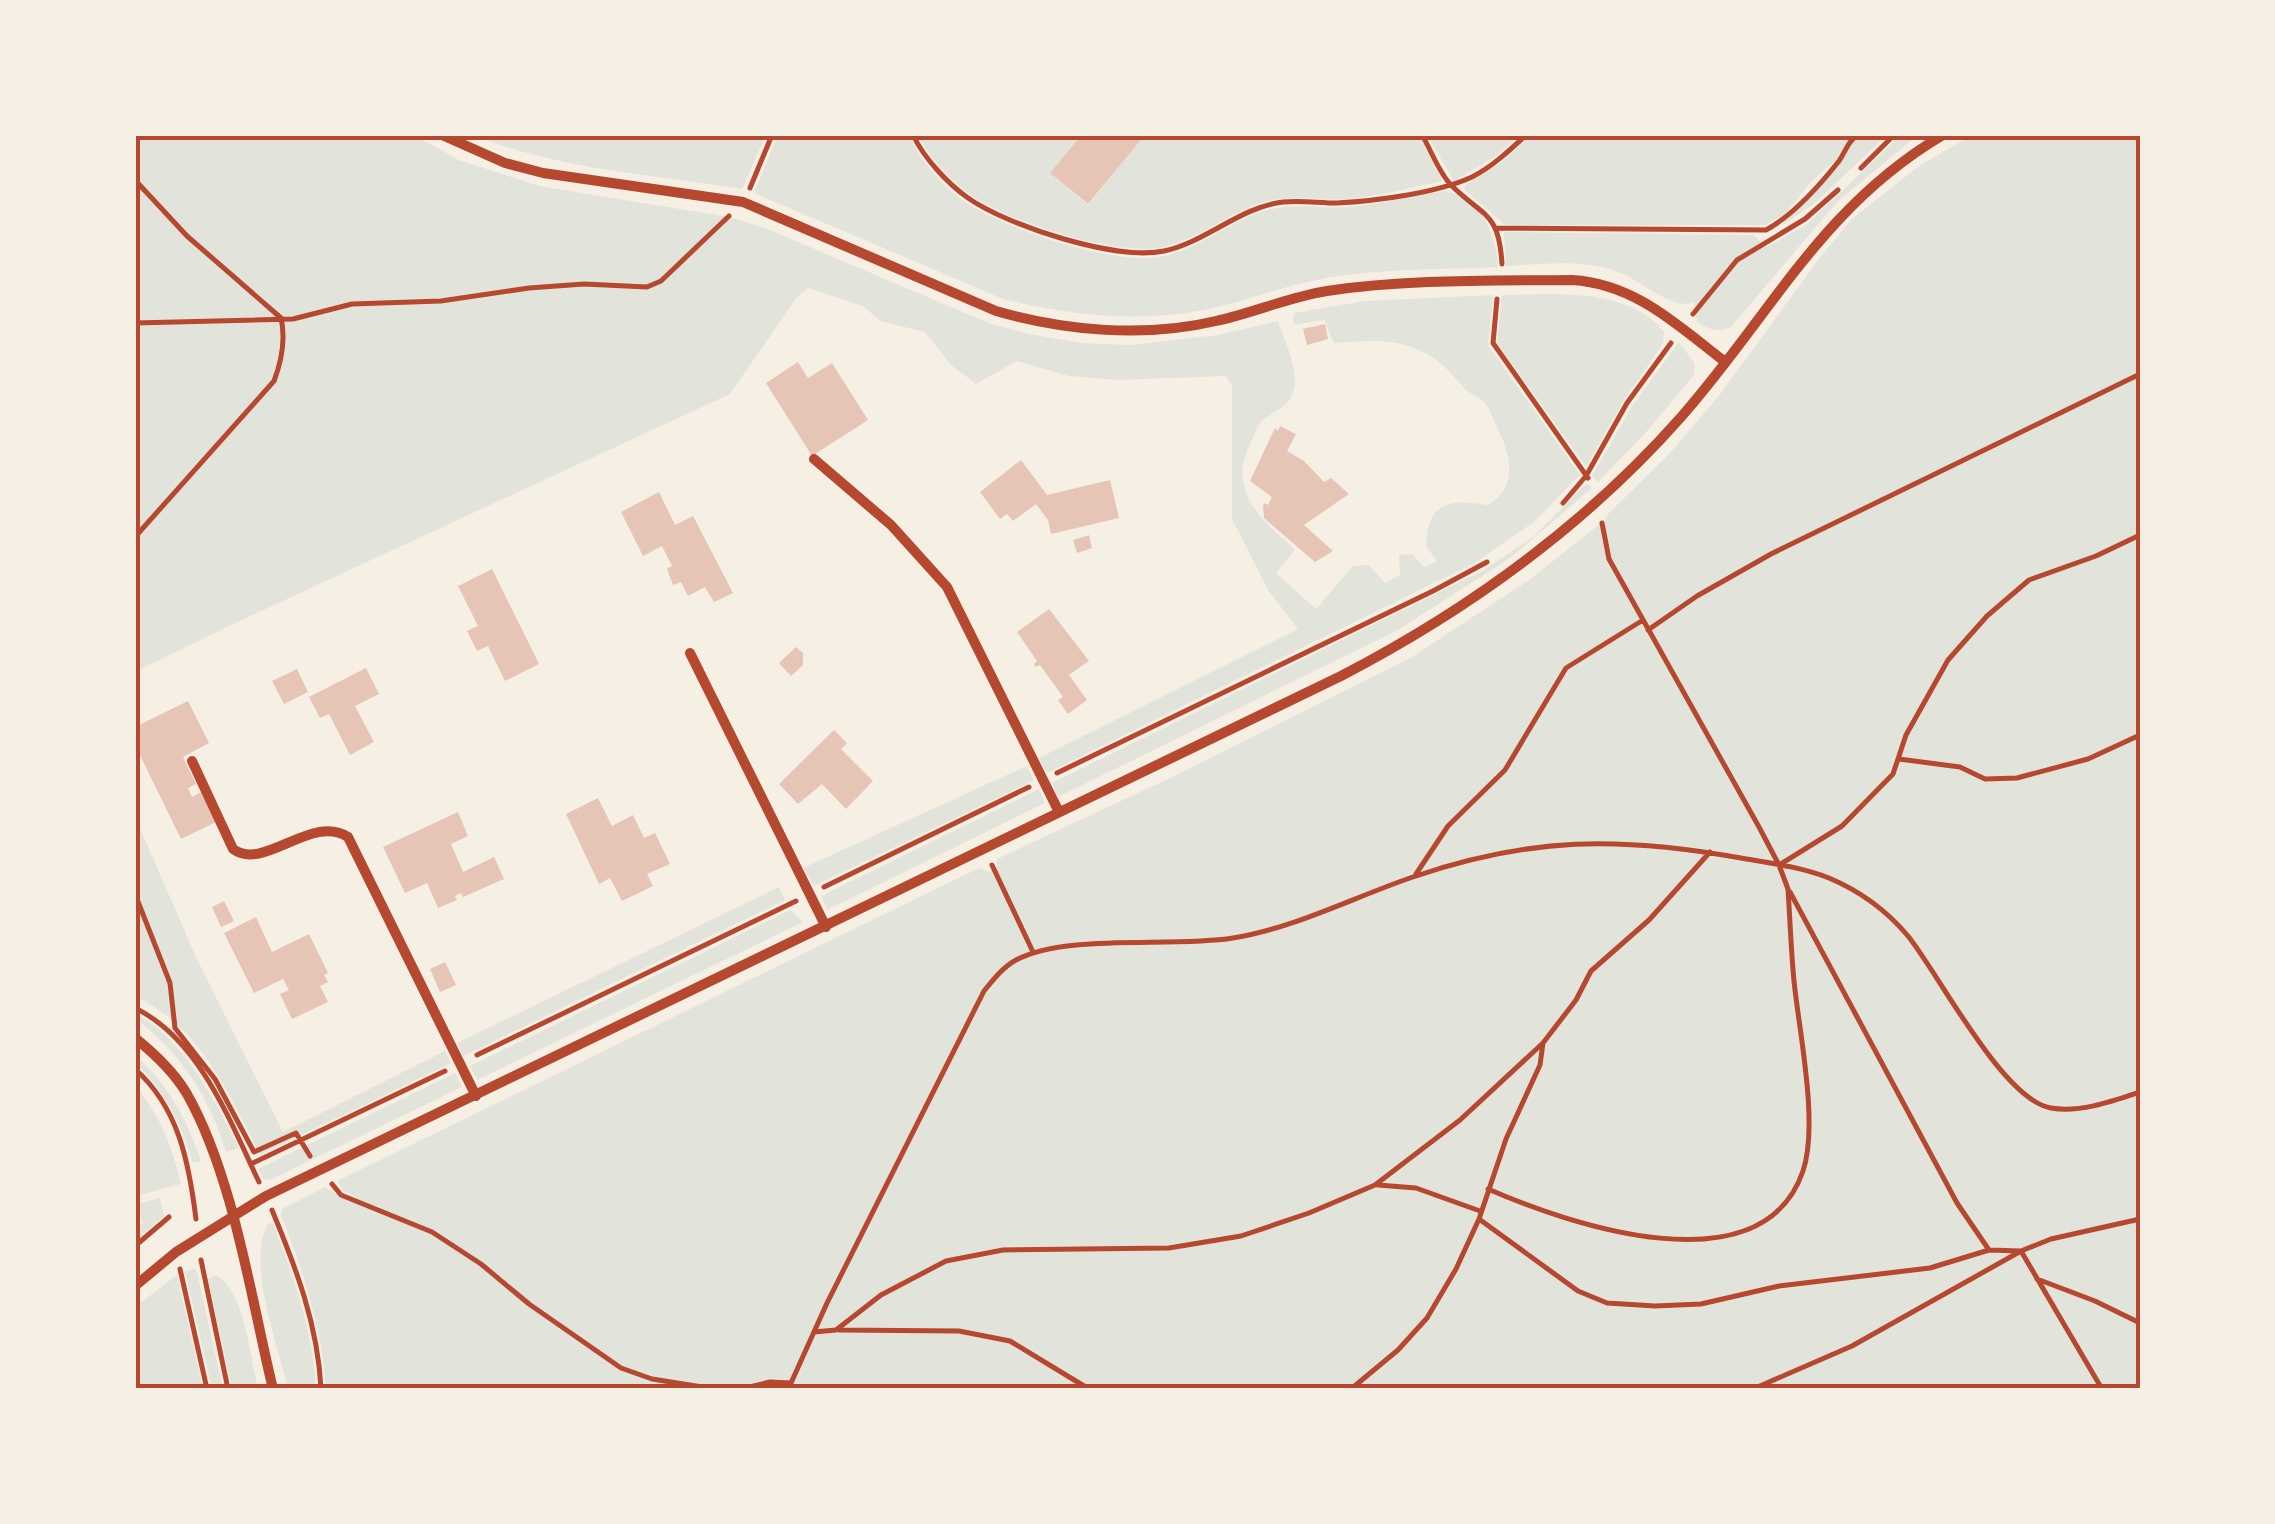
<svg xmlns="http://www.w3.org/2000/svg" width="2275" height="1524" viewBox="0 0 2275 1524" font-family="'Fira Sans',sans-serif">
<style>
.green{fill:#e2e4dc}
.building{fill:#e6c5b7}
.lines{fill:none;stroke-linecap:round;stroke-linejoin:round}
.path{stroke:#b5482f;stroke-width:5}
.minor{stroke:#b5482f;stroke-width:10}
.neatline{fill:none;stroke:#b5482f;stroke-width:4}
</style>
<rect width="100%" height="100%" fill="#f6efe4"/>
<path class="green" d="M 135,135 L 414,135 L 459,160 L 539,186 L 729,217 L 765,228 L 991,324 L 1029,334 L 1082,343 L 1131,345 L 1218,335 L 1278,321 C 1285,342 1298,366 1294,388 C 1290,408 1276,409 1263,420 C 1258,424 1255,434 1252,440 C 1225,490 1261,519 1295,550 L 1276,573 L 1316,609 L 1353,566 L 1369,565 L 1385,583 L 1400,575 L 1399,555 L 1412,554 L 1424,567 L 1437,561 L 1426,546 C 1427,501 1450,499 1488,505 C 1521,485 1509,450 1495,423 C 1492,416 1489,407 1484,402 C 1479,396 1470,394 1465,389 C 1451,374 1445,364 1425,353 C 1396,337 1366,341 1334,343 L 1324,320 L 1293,325 L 1294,313 L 1365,301 L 1493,295 L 1488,345 L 1580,475 L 1534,522 L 1473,564 L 1047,773 L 1039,758 L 1298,629 L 1268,590 L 1232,519 L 1232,385 L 1225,376 L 1118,380 L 1069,376 L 1017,361 L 976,384 L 951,365 L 925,332 L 880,321 L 863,306 L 808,288 L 797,297 L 730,394 L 231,625 L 135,672 Z
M 473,135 L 766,135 L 742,189 C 651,174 560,170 473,135 Z
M 778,135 L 909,135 C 918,158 942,185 962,200 C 1004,229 1109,264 1159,257 C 1200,250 1232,218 1272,209 C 1297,203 1323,209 1348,207 C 1381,204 1414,194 1447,191 C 1481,198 1497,236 1498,267 C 1440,270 1379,268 1321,279 C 1283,286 1247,301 1209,309 C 1140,323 1072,316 1003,299 L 754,193 Z
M 918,135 L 1080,135 L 1050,173 L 1088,205 L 1145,135 L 1418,135 L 1442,181 C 1410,188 1377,197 1344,199 C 1319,200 1293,195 1268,201 C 1231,210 1200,239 1163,247 C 1116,257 1014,223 974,197 C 953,183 929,158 918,135 Z
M 1427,135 L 1520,135 L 1496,156 L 1454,181 Z
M 1531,135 L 1853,135 L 1836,160 L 1811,182 L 1785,214 L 1765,225 L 1505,225 L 1464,189 L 1466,185 L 1502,162 Z
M 1863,135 L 1887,135 L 1814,204 L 1781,226 L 1839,165 L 1850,144 Z
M 1901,135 L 1918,135 L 1837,202 L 1731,327 C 1717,333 1708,329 1697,322 L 1694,302 C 1675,311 1644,284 1624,274 C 1588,258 1544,264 1506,266 L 1504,232 L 1753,235 L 1767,247 L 1807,224 Z
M 1972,135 L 2140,135 L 2140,1389 L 326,1389 C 322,1327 303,1272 281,1215 L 282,1209 L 325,1187 L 350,1202 L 356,1197 L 344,1191 L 337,1181 L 979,868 L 988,872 L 997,868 L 997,859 L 1170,778 L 1412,657 L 1529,580 L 1605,520 L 1608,514 L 1670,453 L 1718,397 L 1821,256 L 1852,219 L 1919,166 Z
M 1502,295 C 1553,295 1628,286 1664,332 L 1663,344 L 1624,400 L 1586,467 L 1497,343 Z
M 1679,342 L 1695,364 L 1694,375 L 1648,430 L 1598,482 L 1592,476 L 1632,406 Z
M 1587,483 L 1592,488 L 1510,558 L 1398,630 L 1058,797 L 1052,783 L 1482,571 L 1533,537 Z
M 1027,766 L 1034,780 L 814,886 L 803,868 Z
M 1039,789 L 1045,803 L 827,910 L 821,896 Z
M 135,817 L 196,957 L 283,1132 L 445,1051 L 451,1063 L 260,1155 C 231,1097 198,1023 135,997 Z
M 779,887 L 785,900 L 463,1056 L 457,1043 Z
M 790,910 L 803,922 L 477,1080 L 470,1066 Z
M 135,1013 C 186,1041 213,1098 239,1148 L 226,1152 C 210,1099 181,1052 135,1019 Z
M 135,1055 C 168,1084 187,1119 201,1161 L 193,1163 C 182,1124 164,1091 135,1062 Z
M 455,1073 L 462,1087 L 270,1180 L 264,1179 L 258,1169 Z
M 135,1086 C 161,1116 172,1146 181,1184 L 135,1196 Z
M 160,1198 L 164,1216 L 135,1241 L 135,1226 L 143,1223 L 137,1204 Z
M 268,1223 L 273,1224 C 294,1277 313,1331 316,1389 L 288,1389 C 278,1344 246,1265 268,1223 Z
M 195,1269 L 197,1272 L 223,1389 L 212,1389 L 185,1271 Z
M 177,1275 L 203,1389 L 135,1389 L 135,1307 Z
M 216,1275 C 245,1291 250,1357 258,1389 L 232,1389 L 208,1279 Z"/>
<path class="building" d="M 1081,135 L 1145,135 L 1088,204 L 1050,173 Z
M 1325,324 L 1328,339 L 1307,345 L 1303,329 Z
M 798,362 L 808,378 L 832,363 L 868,420 L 812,456 L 766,383 Z
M 1280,426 L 1296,434 L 1287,451 L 1304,461 L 1324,482 L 1331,478 L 1349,494 L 1304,525 L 1333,551 L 1315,562 L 1264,518 L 1263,506 L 1265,503 L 1268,505 L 1272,497 L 1250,481 L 1275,428 L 1278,431 Z
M 1021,460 L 1047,495 L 1110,480 L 1119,518 L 1051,534 L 1048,520 L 1036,504 L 1013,521 L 1007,514 L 1000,519 L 980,492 Z
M 659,492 L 675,525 L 693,516 L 733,593 L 714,602 L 705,587 L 688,596 L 681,582 L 673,585 L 667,569 L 672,566 L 662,546 L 643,556 L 621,512 Z
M 1089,535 L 1092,548 L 1077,553 L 1073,540 Z
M 492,569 L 539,664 L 505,681 L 488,646 L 477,651 L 467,631 L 478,626 L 458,586 Z
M 1049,609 L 1089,661 L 1069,675 L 1087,700 L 1068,714 L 1058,700 L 1063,697 L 1040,665 L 1036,667 L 1034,664 L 1037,661 L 1017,632 Z
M 796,647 L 803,653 L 803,665 L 791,676 L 779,663 Z
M 366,668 L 379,694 L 355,706 L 374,742 L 350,755 L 329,714 L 320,718 L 309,697 Z
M 297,669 L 308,692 L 284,704 L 272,681 Z
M 188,701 L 209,743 L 183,757 L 196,784 L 188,788 L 192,797 L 201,792 L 216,822 L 181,839 L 135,745 L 135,727 Z
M 834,730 L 847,743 L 841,749 L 873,781 L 846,809 L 822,784 L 798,804 L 779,784 Z
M 598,798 L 612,826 L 633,815 L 644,838 L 655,833 L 670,864 L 647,874 L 653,886 L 622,901 L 610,878 L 599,884 L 566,814 Z
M 458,812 L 468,836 L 451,844 L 463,872 L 494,857 L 504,879 L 463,897 L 461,893 L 455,896 L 457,900 L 438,908 L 427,883 L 405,893 L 383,847 Z
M 224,901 L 234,921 L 221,927 L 212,907 Z
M 256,917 L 272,952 L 309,934 L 328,973 L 324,975 L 328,982 L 320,986 L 328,1002 L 292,1019 L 280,994 L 289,990 L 283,979 L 254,993 L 224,933 Z
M 445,962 L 456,985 L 440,992 L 430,969 Z"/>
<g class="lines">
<path class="path" d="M 913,135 C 924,158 947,183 968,198 C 1008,226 1116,261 1164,251 C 1206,242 1240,207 1283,202 C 1301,200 1319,203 1337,203 C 1376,201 1437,193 1472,177 C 1492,167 1510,150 1526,135
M 1422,135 C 1431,150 1439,173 1451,185 C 1483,217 1499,211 1502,264
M 1861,168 L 1894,135
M 135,180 L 187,236 L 281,318 C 286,340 282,360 274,381 L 135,537
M 750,188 L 772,135
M 1496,228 L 1766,230 C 1792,216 1820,185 1839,161 C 1846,151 1847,142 1858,135
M 1497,299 L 1493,343 L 1588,478
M 1693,314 L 1737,260 L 1805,219 L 1838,190
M 135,323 L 293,319 L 352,304 L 441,301 L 529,288 L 584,284 L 647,287 L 661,281 L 729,216
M 1563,503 L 1586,476 L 1627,403 L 1671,343
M 1648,630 L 1697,596 L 1771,554 L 2140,374
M 1899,759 L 1960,767 L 1985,779 L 2017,778 L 2088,759 L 2140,735
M 1057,773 L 1433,591 L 1487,562
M 992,865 L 1033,952
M 1779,865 L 1842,826 L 1893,774 L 1906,735 L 1948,660 L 1987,616 L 2029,580 L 2096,556 L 2140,535
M 1416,874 L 1448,826 L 1505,770 L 1566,668 L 1643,620
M 824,887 L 1029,787
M 1790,892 L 1957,1203 L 1989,1250 L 2021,1251
M 135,894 L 170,983 L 175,1028 L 215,1079 L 254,1152 L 296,1133 L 310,1156
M 135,1008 C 199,1039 230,1121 259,1182
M 477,1055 L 796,901
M 135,1069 C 179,1108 189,1163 196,1219
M 251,1164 L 445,1071
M 332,1184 L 341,1195 L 432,1232 L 481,1264 L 529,1304 L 621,1368 L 652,1379 L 715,1389
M 1378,1185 L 1416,1188 L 1480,1211
M 1488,1189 C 1568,1224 1762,1291 1803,1171 C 1819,1124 1799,1031 1794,981 C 1791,950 1790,919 1788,889 L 1779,865 L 1759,827 L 1609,559 L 1602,523
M 272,1210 C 296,1268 318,1325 321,1389
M 1479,1219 L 1578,1291 L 1607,1303 L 1655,1306 L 1701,1304 L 1779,1286 L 1930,1268 L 1989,1250
M 135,1246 L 169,1217
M 2021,1251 L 2102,1389
M 201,1260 L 228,1389
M 180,1269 L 207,1389
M 2037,1279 L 2095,1301 L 2140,1323
M 839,1330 L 959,1331 L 1010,1341 L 1089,1389
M 814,1332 L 836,1330 L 881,1295 L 946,1261 L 1003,1250 L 1169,1248 L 1241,1236 L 1309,1213 L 1375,1185 L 1460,1120 L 1543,1043
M 791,1383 L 827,1303 L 984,991 C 993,980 1003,967 1016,960 C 1067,933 1171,948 1233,938 C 1295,928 1354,897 1413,877 C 1530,837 1619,836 1741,858 C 1770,863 1801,867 1829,878 C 1860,891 1887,911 1908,936 C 1940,976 2003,1100 2051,1108 C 2080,1113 2113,1101 2140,1092
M 741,1389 L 770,1382 L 791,1383 L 788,1389
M 1351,1389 L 1398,1350 L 1427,1318 L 1456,1269 L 1479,1219 L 1506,1139 L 1540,1065 L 1543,1043 L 1576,1000 L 1591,971 L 1649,920 L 1710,852
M 1753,1389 L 1852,1346 L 2021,1251 L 2051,1239 L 2140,1219"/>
<path class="minor" d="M 442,135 L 505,163 L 543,173 L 743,202 L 996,311 C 1066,331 1144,338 1216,321 C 1253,313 1289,297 1327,291 C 1408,279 1491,281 1572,280 C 1635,284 1676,324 1724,361
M 814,459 L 891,525 L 947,587 L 1059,812
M 690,653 L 826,927
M 192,761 L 233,849 C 264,872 312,813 348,837 L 476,1096
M 135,1038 C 155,1054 174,1072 187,1094 C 233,1175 251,1298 273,1389
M 135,1286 L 176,1252 L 266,1196 L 1341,676 C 1470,609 1585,526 1682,416 C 1771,315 1821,207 1943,135"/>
</g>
<rect width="2275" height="1524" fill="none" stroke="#f6efe4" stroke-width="275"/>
<rect x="138" y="138" width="2000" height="1248" class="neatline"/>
</svg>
